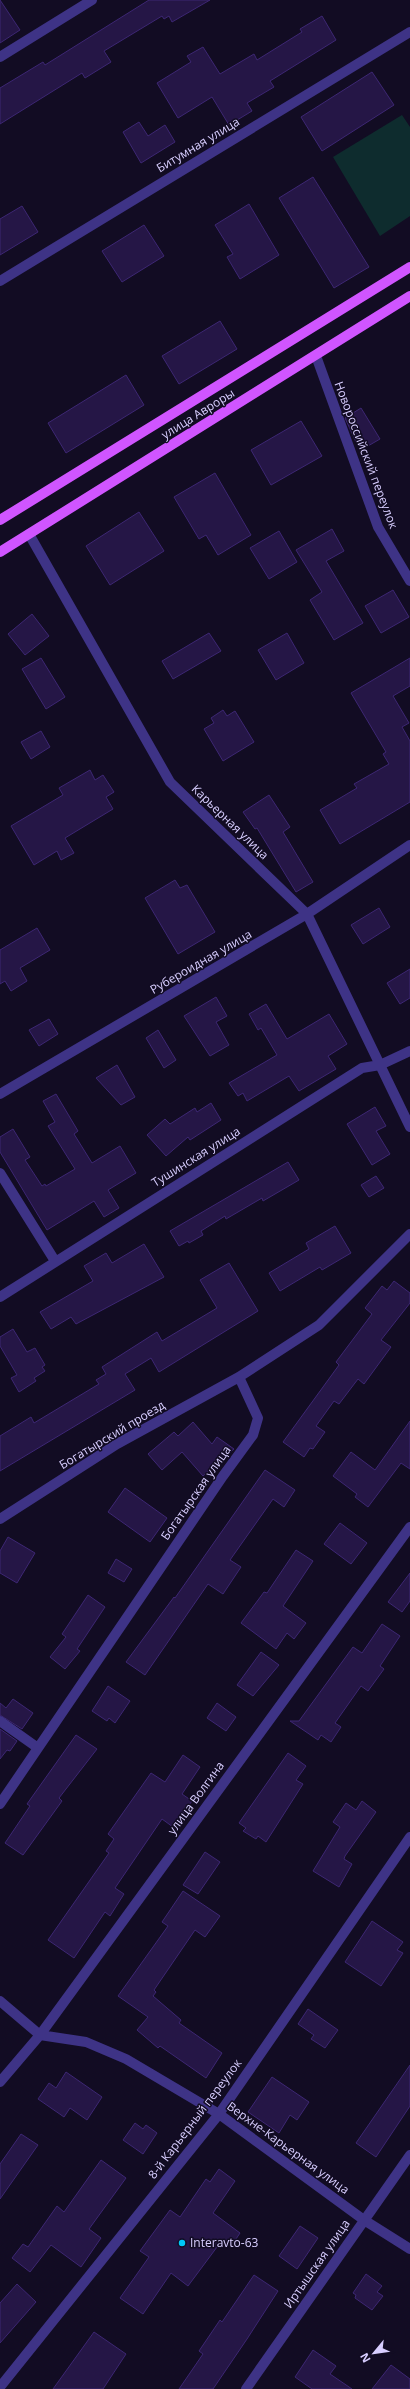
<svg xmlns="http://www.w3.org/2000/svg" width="410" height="2389" viewBox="0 0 410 2389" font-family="'Open Sans',sans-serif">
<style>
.green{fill:#0e2c2e}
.building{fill:#251646;stroke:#3d2773}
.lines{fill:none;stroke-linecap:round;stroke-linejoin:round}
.minor{stroke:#3e3386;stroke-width:10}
.primary{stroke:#d055ff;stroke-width:10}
.poi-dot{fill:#00c8f9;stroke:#120c23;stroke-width:1.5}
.labels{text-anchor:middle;stroke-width:3;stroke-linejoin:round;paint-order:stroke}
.street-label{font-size:12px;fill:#d8ceff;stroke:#120c23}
.poi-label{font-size:12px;fill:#d8ceff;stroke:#120c23;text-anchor:start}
</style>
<rect width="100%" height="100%" fill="#120c23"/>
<path class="green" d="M 402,115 L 410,127 L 410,216 L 380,236 L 333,157 Z"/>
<path class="building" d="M 0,0 L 20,30 L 0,43 Z
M 149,0 L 210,0 L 172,22 L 169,16 L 164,19 L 162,16 L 104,51 L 111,62 L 85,78 L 82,73 L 0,124 L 0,88 L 43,62 L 45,65 Z
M 322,16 L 336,40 L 270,81 L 274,87 L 247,103 L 252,111 L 229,125 L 212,97 L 178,118 L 157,83 L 191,62 L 187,56 L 203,47 L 220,74 L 254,54 L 257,60 L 302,32 L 300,29 Z
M 372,72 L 394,105 L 322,151 L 301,117 Z
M 139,122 L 148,136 L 165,125 L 175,142 L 141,163 L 123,132 Z
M 313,177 L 369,267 L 334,288 L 279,198 Z
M 249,204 L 279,255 L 240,279 L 227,257 L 233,254 L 215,225 Z
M 22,206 L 38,232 L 0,255 L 0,219 Z
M 144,225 L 164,256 L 122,282 L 102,251 Z
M 220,321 L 237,349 L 179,384 L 162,356 Z
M 126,375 L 144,405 L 66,453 L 48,423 Z
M 361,408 L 380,439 L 368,446 L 356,442 L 345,418 Z
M 301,421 L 322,456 L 271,485 L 251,450 Z
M 215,473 L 251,535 L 218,555 L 206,535 L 199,539 L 174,497 Z
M 139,512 L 164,551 L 110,585 L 86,546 Z
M 332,529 L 344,551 L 326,561 L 363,623 L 334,640 L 310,600 L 322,592 L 296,550 Z
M 279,531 L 297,562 L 269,579 L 250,548 Z
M 393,590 L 409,617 L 381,633 L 365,606 Z
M 32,614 L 49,636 L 25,655 L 8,634 Z
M 209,633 L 221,651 L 173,679 L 162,661 Z
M 287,633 L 304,663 L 276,680 L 258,650 Z
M 41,658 L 65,697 L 46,709 L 22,669 Z
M 410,658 L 410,686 L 393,696 L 409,723 L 402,727 L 410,741 L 410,802 L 340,844 L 320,810 L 357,788 L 354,784 L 389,764 L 383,754 L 386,752 L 351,693 Z
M 223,710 L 227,716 L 235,711 L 254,742 L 223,761 L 204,729 L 214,723 L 211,718 Z
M 41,731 L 50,747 L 31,759 L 21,742 Z
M 90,770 L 95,780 L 103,775 L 114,792 L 106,797 L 113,809 L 65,838 L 74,853 L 61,860 L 57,851 L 34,865 L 11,826 L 63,795 L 59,788 Z
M 269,795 L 290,827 L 283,832 L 313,882 L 296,892 L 257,828 L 255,829 L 243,812 Z
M 175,880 L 180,888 L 187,885 L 215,932 L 178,954 L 145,898 Z
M 379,908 L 390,927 L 363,944 L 351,925 Z
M 37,928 L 50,950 L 20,968 L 27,981 L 11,991 L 5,981 L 0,984 L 0,950 Z
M 410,969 L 410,998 L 400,1004 L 387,983 Z
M 216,997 L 227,1016 L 216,1022 L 229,1045 L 210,1056 L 184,1016 Z
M 266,1004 L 287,1039 L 329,1014 L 347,1044 L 328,1056 L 336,1069 L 299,1091 L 289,1076 L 247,1101 L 243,1093 L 238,1096 L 229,1083 L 277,1055 L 261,1028 L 258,1030 L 249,1014 Z
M 49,1019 L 58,1034 L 39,1046 L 29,1030 Z
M 158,1030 L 176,1060 L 164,1068 L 146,1038 Z
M 117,1065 L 135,1097 L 121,1105 L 96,1078 Z
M 56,1094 L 78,1131 L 74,1134 L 92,1163 L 120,1146 L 136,1173 L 108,1190 L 119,1208 L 104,1217 L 94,1201 L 47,1230 L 0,1152 L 0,1137 L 13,1129 L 30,1157 L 25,1160 L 42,1186 L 45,1184 L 46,1186 L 75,1169 L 48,1126 L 55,1122 L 43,1101 Z
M 211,1103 L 221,1120 L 190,1140 L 188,1137 L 166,1156 L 147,1135 L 165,1119 L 170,1124 L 195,1108 L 197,1112 Z
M 375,1107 L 386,1126 L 376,1131 L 390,1154 L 372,1165 L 347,1124 Z
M 288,1162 L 299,1180 L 263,1201 L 262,1198 L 226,1219 L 225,1216 L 201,1231 L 203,1235 L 189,1243 L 188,1241 L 179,1246 L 170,1231 Z
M 376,1176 L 384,1188 L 369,1197 L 361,1185 Z
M 335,1226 L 351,1253 L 322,1270 L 320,1267 L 280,1291 L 269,1273 L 309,1249 L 306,1243 Z
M 144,1244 L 164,1277 L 76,1324 L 71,1317 L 51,1329 L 40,1312 L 93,1281 L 84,1266 L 106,1253 L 112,1263 Z
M 229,1263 L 258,1311 L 159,1372 L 151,1358 L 125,1374 L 135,1390 L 0,1471 L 0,1436 L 31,1417 L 34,1423 L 99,1384 L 96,1380 L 106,1374 L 102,1367 L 157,1332 L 162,1341 L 217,1308 L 200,1280 Z
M 394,1281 L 410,1293 L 410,1303 L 381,1340 L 391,1347 L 364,1384 L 358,1379 L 339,1404 L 334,1401 L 316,1426 L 325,1432 L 313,1449 L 310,1448 L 304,1457 L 283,1442 L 339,1365 L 336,1362 L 372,1314 L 365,1308 L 382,1286 L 387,1290 Z
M 13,1329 L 27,1352 L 35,1348 L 45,1365 L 42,1367 L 45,1371 L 34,1378 L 36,1381 L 19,1392 L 11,1378 L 17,1375 L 0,1346 L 0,1337 Z
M 410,1421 L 410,1469 L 401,1463 L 368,1507 L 355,1497 L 357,1494 L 333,1476 L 351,1452 L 375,1470 Z
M 193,1422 L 212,1444 L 217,1437 L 234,1449 L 203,1476 L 182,1452 L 162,1470 L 148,1454 L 174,1432 L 178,1436 Z
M 265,1470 L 295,1490 L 284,1507 L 273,1499 L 230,1560 L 241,1567 L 223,1594 L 208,1584 L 145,1675 L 126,1662 L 174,1597 L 175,1598 Z
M 125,1488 L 167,1518 L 150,1542 L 108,1512 Z
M 340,1523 L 367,1543 L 351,1564 L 324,1544 Z
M 8,1537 L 35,1553 L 17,1583 L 0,1573 L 0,1551 Z
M 296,1550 L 313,1561 L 283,1606 L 306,1623 L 294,1639 L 287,1633 L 276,1649 L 241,1623 L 264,1592 L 267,1593 Z
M 116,1559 L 132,1569 L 124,1582 L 108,1573 Z
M 410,1573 L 410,1601 L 402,1612 L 388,1602 Z
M 88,1595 L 105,1607 L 77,1649 L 80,1651 L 65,1669 L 50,1657 L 66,1637 L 62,1634 Z
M 382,1624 L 400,1636 L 380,1666 L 384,1669 L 368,1691 L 361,1686 L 335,1723 L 341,1727 L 331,1742 L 321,1735 L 318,1740 L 290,1721 L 299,1721 L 353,1647 L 362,1653 Z
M 261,1652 L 279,1665 L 253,1696 L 237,1685 Z
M 108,1686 L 130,1701 L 115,1723 L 109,1718 L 107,1721 L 92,1711 Z
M 13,1699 L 33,1713 L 22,1729 L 0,1715 L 0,1703 L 6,1708 Z
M 217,1703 L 236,1717 L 226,1731 L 207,1718 Z
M 0,1729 L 17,1741 L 10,1751 L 7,1750 L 0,1759 Z
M 76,1735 L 97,1749 L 59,1798 L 62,1801 L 23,1855 L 5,1843 L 30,1806 L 27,1804 Z
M 288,1753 L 306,1766 L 296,1780 L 303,1784 L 266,1842 L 258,1836 L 256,1839 L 243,1831 L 246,1828 L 239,1823 Z
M 183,1755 L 200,1767 L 182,1794 L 192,1801 L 173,1827 L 162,1819 L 115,1888 L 124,1894 L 110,1916 L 105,1912 L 74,1958 L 48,1940 L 109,1853 L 106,1851 L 114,1839 L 108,1834 L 151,1773 L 165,1782 Z
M 362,1801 L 376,1812 L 345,1856 L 344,1859 L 352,1864 L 339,1887 L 313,1871 L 340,1827 L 333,1822 L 346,1803 L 356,1810 Z
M 205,1852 L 220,1862 L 198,1894 L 183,1885 Z
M 183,1891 L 220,1916 L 205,1937 L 195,1930 L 154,1990 L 156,1992 L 153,1996 L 181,2020 L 179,2023 L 222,2053 L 206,2078 L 160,2046 L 158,2048 L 137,2030 L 148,2017 L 118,1996 L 168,1926 L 162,1922 Z
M 372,1921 L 403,1942 L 397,1950 L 403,1953 L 381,1986 L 345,1962 Z
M 308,2009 L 338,2030 L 325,2048 L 311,2039 L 314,2035 L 298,2024 Z
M 410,2065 L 410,2106 L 376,2157 L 356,2143 Z
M 66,2072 L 102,2097 L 87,2120 L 70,2108 L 64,2117 L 38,2099 L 49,2083 L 56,2088 Z
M 272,2077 L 309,2102 L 297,2120 L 290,2115 L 279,2133 L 248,2112 Z
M 135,2123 L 143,2129 L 146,2125 L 157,2133 L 143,2154 L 123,2140 Z
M 21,2134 L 38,2145 L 0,2199 L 0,2164 Z
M 101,2160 L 126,2178 L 89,2229 L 101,2238 L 81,2267 L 51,2245 L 30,2272 L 12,2258 L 23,2244 L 28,2247 L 57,2206 L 64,2212 Z
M 219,2169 L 235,2181 L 213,2213 L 240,2233 L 232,2245 L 223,2239 L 188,2286 L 171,2273 L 143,2314 L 120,2298 L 149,2257 L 140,2251 L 170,2210 L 180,2217 L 206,2179 L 210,2182 Z
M 300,2226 L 318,2238 L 297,2269 L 279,2256 Z
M 366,2274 L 382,2286 L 377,2292 L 383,2296 L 372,2310 L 355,2298 L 356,2295 L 353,2293 Z
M 254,2275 L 278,2291 L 247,2339 L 213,2389 L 179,2389 L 203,2354 L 199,2351 L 220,2320 L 222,2322 Z
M 17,2284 L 36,2302 L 0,2343 L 0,2303 Z
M 94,2332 L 126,2354 L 103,2389 L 53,2389 Z
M 313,2350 L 336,2366 L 330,2374 L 352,2389 L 312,2389 L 295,2377 Z
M 391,2365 L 410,2379 L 410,2389 L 372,2389 Z"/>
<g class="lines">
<path class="minor" d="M 0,57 L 92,0
M 0,281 L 410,32
M 316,356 L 378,527 L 410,581
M 29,534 L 170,782 L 307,914 L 410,1127
M 0,1094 L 307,914 L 410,845
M 0,1173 L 55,1261
M 0,1297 L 362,1068 L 380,1065 L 410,1051
M 0,1519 L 117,1444 L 239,1377 L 319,1325 L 410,1234
M 0,1721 L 38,1748
M 0,1804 L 223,1476 L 253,1435 L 258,1418 L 239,1377
M 0,2001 L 40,2035 L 86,2042 L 126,2059 L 219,2114 L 364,2220 L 410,2249
M 0,2082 L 40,2035 L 410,1527
M 0,2387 L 219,2114 L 410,1837
M 246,2389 L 410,2155"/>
<path class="primary" d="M 0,520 L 410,267
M 0,552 L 410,296"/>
</g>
<circle class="poi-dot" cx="182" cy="2243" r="4"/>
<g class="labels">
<g class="street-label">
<text transform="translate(198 145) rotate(-31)" y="4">Битумная улица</text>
<text transform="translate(198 414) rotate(-32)" y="4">улица Авроры</text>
<text transform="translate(366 455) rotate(69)" y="4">Новороссийский переулок</text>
<text transform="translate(230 822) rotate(44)" y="4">Карьерная улица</text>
<text transform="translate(201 962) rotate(-30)" y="4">Рубероидная улица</text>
<text transform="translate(196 1157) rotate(-32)" y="4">Тушинская улица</text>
<text transform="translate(112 1435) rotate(-31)" y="4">Богатырский проезд</text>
<text transform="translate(196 1493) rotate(-55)" y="4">Богатырская улица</text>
<text transform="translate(196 1798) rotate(-54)" y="4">улица Волгина</text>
<text transform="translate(195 2119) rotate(-53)" y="4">8-й Карьерный переулок</text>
<text transform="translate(288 2148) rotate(36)" y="4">Верхне-Карьерная улица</text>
<text transform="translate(317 2264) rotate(-55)" y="4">Иртышская улица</text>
</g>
<g class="poi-label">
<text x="190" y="2247">Interavto-63</text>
</g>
</g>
<g transform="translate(374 2353) rotate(241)" stroke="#120c23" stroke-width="3" paint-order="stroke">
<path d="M0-3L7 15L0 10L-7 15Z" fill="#d8ceff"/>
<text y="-6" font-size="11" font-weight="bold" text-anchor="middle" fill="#d8ceff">N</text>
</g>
</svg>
